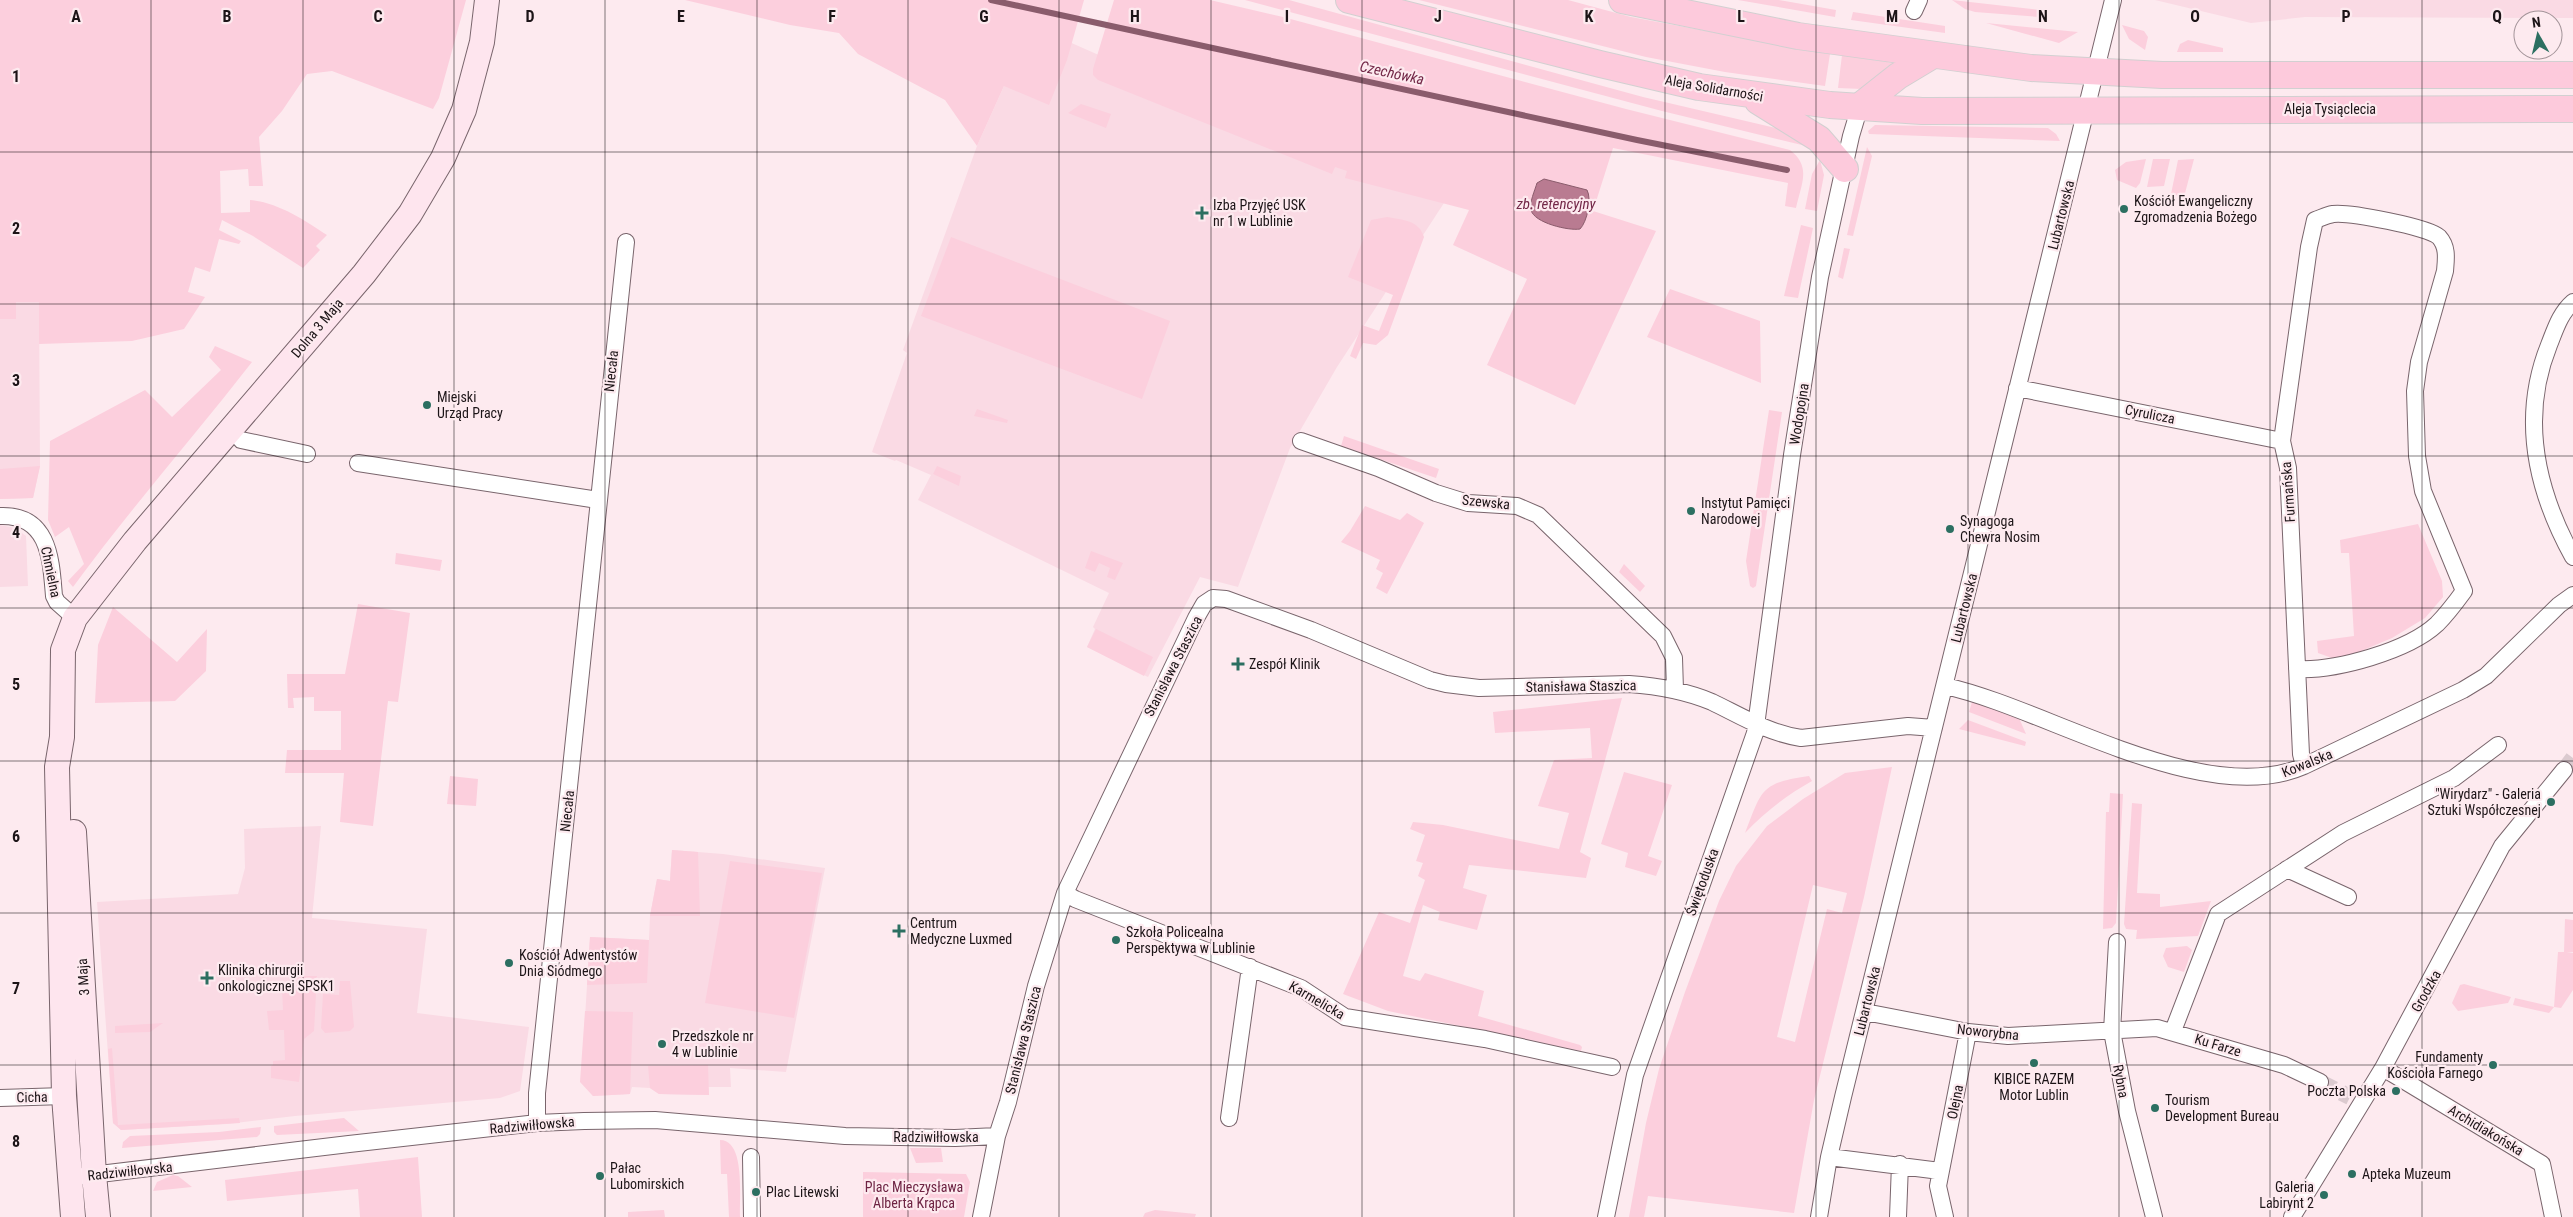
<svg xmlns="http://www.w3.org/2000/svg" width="2573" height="1217" viewBox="0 0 2573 1217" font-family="'Roboto Condensed',sans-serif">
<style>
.built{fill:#fadae4}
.green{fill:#fccfdd;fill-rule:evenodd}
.water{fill:#b97b91;stroke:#8a5c6c}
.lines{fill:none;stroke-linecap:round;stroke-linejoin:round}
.stream{stroke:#8a5c6c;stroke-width:6}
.street-tunnel{stroke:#dbcacf;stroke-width:16;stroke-dasharray:16 8;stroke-linecap:butt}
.street-casing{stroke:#79656c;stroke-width:18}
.secondary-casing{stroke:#79656c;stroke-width:26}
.primary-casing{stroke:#d2d0d1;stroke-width:28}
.street{stroke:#fff;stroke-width:16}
.secondary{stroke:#fee5ee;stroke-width:24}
.primary{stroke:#fdcadc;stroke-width:26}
.grid{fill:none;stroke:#1c1417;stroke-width:1;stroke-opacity:0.55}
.poi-dot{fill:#2c6f61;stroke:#fdeaef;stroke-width:2}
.labels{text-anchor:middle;stroke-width:4.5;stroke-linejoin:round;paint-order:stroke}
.street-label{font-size:14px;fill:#1c1417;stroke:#fdeaef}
.poi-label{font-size:14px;fill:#1c1417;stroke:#fdeaef;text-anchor:start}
.park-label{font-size:14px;fill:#6e2343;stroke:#fdeaef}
.water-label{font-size:15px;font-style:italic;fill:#732848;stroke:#fdeaef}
.grid-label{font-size:16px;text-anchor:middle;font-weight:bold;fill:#1c1417;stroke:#fdeaef;stroke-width:4.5;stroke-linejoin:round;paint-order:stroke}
</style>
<rect width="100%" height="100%" fill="#fdeaef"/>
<path class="built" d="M 2155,0 L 2573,0 L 2573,18 L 2305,17 L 2251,23 Z
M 1058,37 L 1110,60 L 1459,180 L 1337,367 L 1290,448 L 1238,587 L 1200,577 L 1148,677 L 1087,647 L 1095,629 L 1093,627 L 1109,593 L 918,500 L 931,475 L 896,460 L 895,461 L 872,452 L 907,353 L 903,350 L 911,328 L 977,146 L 1004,86 Z
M 16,302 L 39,302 L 40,466 L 33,498 L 0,499 L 0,319 L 16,318 Z
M 0,525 L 15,528 L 26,536 L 28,586 L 0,587 Z
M 321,826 L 312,918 L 427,929 L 417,1013 L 529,1027 L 520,1091 L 500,1098 L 295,1116 L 227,1124 L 121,1130 L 113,1123 L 97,902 L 238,894 L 245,868 L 244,829 Z
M 672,850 L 723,854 L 825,868 L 786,1072 L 730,1068 L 731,1087 L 708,1087 L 709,1095 L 659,1094 L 650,1088 L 632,1087 L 630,1094 L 593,1096 L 581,1082 L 590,937 L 649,940 L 650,916 L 657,879 L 670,881 Z"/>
<path class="green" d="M 0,0 L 466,0 L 439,98 L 433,109 L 332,71 L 307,74 L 282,111 L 259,137 L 263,186 L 249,186 L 248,169 L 220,171 L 221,213 L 250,212 L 250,200 C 277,202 305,220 327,235 L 316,246 L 320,250 L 303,268 L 253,236 L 222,220 L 219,230 L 241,241 L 239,244 L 219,239 L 210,272 L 195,267 L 188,292 L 205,297 L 184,329 L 132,341 L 39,344 L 39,302 L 16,302 L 16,319 L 0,319 Z
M 685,0 L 1084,0 L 1067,60 L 1049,105 L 1004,86 L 977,146 L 945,100 L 858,54 L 839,33 L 790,25 Z
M 1114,0 L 1210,0 L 1283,17 L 1626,109 L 1790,150 C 1812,167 1801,184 1796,208 L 1785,206 L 1788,183 L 1613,148 L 1593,211 L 1656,231 L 1575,405 L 1487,365 L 1527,279 L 1453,245 L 1469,210 L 1345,178 L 1347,171 L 1335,167 L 1332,174 L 1098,80 L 1093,75 L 1093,69 Z
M 1245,0 L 1289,0 L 1643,97 L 1784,130 L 1806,146 L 1662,111 Z
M 1419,0 L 1568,0 L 1631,17 L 1830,54 L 1825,86 L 1725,72 L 1646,57 Z
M 1738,0 L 1779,0 L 1836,10 L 1835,17 Z
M 1952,0 L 2040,10 L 2039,17 L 1975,12 L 1965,9 Z
M 1853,12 L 1945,26 L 1945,33 L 1851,20 Z
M 1986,23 L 2078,32 L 2059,43 Z
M 2122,25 L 2144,31 L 2148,37 L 2145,50 L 2129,39 Z
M 2188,40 L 2223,48 L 2223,52 L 2177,52 L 2180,44 Z
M 1842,55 L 1893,63 L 1895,65 L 1862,89 L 1838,88 Z
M 1081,104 L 1111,114 L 1106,128 L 1068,113 Z
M 1875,125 L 2048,128 L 2056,134 L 2060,141 L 1869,134 L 1868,131 Z
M 1867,147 L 1872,156 L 1853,236 L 1847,235 Z
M 2146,159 L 2140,183 L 2136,188 L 2117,180 L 2115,170 L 2126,162 Z
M 2153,159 L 2170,159 L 2164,186 L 2147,187 Z
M 2194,159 L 2184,197 L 2171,194 L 2178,160 Z
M 1820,160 L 1824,175 L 1817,211 L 1805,209 L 1812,174 Z
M 1387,217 C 1403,220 1419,220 1424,237 L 1388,335 L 1376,345 L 1363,343 L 1356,359 L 1350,356 L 1362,325 L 1379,331 L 1393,295 L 1348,277 L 1371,220 Z
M 1801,225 L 1813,228 L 1798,298 L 1784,296 Z
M 951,237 L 1170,321 L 1142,399 L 921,316 Z
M 1844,248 L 1850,249 L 1843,279 L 1838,277 Z
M 1670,289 L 1760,321 L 1761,383 L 1647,337 Z
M 215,346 L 252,362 C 193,438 130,509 73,587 L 68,581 L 84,564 L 69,527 L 55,537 L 48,520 L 50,441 L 145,390 L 172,417 L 221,370 L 209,357 Z
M 977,409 L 1008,420 L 1007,423 L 974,416 Z
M 1769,410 L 1782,412 L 1756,586 L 1753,588 L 1750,586 L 1746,561 Z
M 1344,436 L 1439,469 L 1436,478 L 1341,446 Z
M 40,466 L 33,498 L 0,499 L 0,469 Z
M 937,466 L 961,476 L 959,486 L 933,474 Z
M 1365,506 L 1400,520 L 1407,513 L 1424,523 L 1387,594 L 1376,588 L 1383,573 L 1376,569 L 1380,560 L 1341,542 L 1350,531 Z
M 2418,524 L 2442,581 L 2443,597 L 2425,618 L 2392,638 L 2347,657 L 2332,658 L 2318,653 L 2317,641 L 2354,636 L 2349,553 L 2341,553 L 2340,540 Z
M 1091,551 L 1123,563 L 1115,580 L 1107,577 L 1110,568 L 1099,563 L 1095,572 L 1085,568 Z
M 396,553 L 442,560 L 440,571 L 395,564 Z
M 1624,564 L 1645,586 L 1640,592 L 1619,572 Z
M 358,604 L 410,613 L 398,702 L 388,701 L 373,826 L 340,822 L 344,773 L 285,773 L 287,750 L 341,750 L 341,711 L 314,711 L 314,697 L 293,698 L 294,708 L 288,708 L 287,674 L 345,674 Z
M 113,607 L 177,662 L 207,629 L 206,671 L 175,701 L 95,703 L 98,645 Z
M 1096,629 L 1153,657 L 1144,676 L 1087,647 Z
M 1622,698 L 1580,852 L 1591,858 L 1586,878 L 1469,865 L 1463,888 L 1487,895 L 1477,930 L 1438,920 L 1440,912 L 1423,905 L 1403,976 L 1420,981 L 1425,973 L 1484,991 L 1478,1016 L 1580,1045 L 1582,1047 L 1581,1051 L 1388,1011 L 1343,994 L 1379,912 L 1410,923 L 1425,880 L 1418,876 L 1423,863 L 1416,861 L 1425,835 L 1410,829 L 1413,822 L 1443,825 L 1559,849 L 1569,813 L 1538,806 L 1554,760 L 1592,758 L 1590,728 L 1495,733 L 1493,712 Z
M 1975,700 L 2019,718 L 2026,734 L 1969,712 L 1972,702 Z
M 1968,720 L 2024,741 L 2026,742 L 2025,746 L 1959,729 Z
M 1892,767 L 1864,897 L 1814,1100 L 1794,1213 L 1648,1196 L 1644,1217 L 1629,1217 L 1646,1123 L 1659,1069 L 1685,992 L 1719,901 L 1736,866 L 1767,826 L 1803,799 L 1845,773 ZM 1813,885 L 1847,893 L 1842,913 L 1827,909 L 1795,1042 L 1777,1037 Z
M 1624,772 L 1672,785 L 1648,856 L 1662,861 L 1656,876 L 1625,867 L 1628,853 L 1601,844 Z
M 450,776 L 478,779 L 476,806 L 447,804 Z
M 1809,776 L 1812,781 C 1787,795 1765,812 1745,833 C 1762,790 1760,783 1809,776 Z
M 2110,793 L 2123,794 L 2116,923 L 2112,928 L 2103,929 L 2106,812 L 2109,812 Z
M 2132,803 L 2142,804 L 2137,893 L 2160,894 L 2160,907 L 2211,901 L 2198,936 L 2136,939 L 2137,930 L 2126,929 L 2124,924 Z
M 672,850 L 698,852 L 700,916 L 650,916 L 657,879 L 670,881 Z
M 730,861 L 822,873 L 794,1018 L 705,1003 Z
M 2565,919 L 2573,920 L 2573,952 L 2567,953 L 2573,953 L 2573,990 L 2561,1008 L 2554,1007 L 2549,1013 L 2513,1005 L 2515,998 L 2554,1007 L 2558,952 L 2564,952 Z
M 590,937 L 649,940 L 647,983 L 587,985 Z
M 2187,946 L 2192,950 L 2184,972 L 2168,967 L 2163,956 L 2166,948 Z
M 297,976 L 317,976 L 314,1031 L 304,1039 L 299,1082 L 271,1078 L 271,1066 L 273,1065 L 273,1061 L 285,1060 L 284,1030 L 269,1030 L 267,1011 L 283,1010 L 282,989 L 297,988 Z
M 340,981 L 350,981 L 354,1027 L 350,1031 L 325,1033 L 321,1028 L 323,994 L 339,995 Z
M 2464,984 L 2511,997 L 2508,1003 L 2458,1011 L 2452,1003 L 2460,985 Z
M 585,1011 L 633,1012 L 630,1094 L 593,1096 L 580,1082 Z
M 163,1023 L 150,1032 L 115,1033 L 115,1026 Z
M 112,1048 L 118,1125 L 239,1118 L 240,1123 L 121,1130 L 113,1123 L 108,1049 Z
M 708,1065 L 709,1095 L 659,1094 L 650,1088 L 648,1066 Z
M 344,1118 L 359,1131 L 277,1135 L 274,1132 L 274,1126 Z
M 261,1127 L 260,1134 L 257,1137 L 122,1148 L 123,1142 L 130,1136 L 219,1132 Z
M 720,1140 C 746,1140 739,1199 740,1217 L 729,1217 L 727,1174 L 721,1174 Z
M 910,1148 L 941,1148 L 943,1162 L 916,1163 Z
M 418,1157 L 422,1217 L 360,1217 L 358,1189 L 227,1201 L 225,1180 Z
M 863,1172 L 966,1174 L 970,1182 L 964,1217 L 863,1217 Z
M 173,1175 L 178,1176 L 192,1187 L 153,1191 L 157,1182 Z
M 664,1210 L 665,1217 L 628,1217 L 628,1212 Z
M 1155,1210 L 1196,1214 L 1195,1217 L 1143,1217 L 1145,1213 Z"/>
<path class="water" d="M 1544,179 L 1587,190 C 1592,199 1587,222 1580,229 C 1569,231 1534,223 1531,210 C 1529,203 1535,190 1537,183 Z"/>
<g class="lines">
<path class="stream" d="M 991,0 L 1637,140 L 1787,170"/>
<path class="street-tunnel" d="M 2564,770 L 2573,758
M 2320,1082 L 2350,1097"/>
<defs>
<path id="street" d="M 1914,11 L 1919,0
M 2573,302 C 2560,313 2555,330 2549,345 C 2520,417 2536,490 2573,557
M 2017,388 L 2282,441
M 241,440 L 307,454
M 1301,441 L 1378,468 L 1436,493 L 1468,503 L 1517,506 L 1538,515 L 1663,636 L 1674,658 L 1675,690
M 358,463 L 598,500
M 0,516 C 50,514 51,561 54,596 L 57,602 L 75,618
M 2297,669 C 2336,671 2408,651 2437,624 C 2447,614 2456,602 2464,591 L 2423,491 L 2417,456 L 2415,391 L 2419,362 L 2445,271 C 2446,259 2448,247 2439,237 C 2429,227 2349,212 2333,214 C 2327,215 2321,218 2315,220 L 2309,247 L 2282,441 L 2288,468 L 2301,754 L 2304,766
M 1945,686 C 2046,708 2204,810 2304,766 L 2463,690 L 2486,676 L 2559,605 L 2573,595
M 2287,869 L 2348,897
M 1065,893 L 1075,899 L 1301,988 L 1345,1017 L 1485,1039 L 1612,1067
M 2117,942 L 2112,1031 L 2127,1111 L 2154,1217
M 1865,1012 L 1968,1032 L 2008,1036 L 2157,1028 L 2284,1065 L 2320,1082
M 2173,1031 L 2218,914 L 2343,833 L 2454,778 L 2498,745
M 2383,1068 L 2542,1164 L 2553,1217
M 0,1098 L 64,1096
M 1229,1118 L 1250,967
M 537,1123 L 537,1093 L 626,242
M 751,1157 L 752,1217
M 1829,1157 L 1940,1171
M 83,1176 L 349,1144 L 537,1123 L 584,1121 L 655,1120 L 845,1136 L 955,1138 L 997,1136
M 981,1217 L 997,1136 L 1008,1102 L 1036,986 L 1065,893 L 1196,618 L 1204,604 L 1213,598 L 1226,599 L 1311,630 L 1430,680 L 1446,684 L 1479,688 L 1629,684 C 1657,686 1686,691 1712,702 C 1741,716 1768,733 1801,738 L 1908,726 L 1934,728
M 1606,1217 L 1635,1075 L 1755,733 L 1792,455 L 1820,277 L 1851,136 L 1860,106
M 1819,1217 L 1829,1157 L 1843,1097 L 2113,0
M 1898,1217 L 1900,1164
M 1945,1217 L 1938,1186 L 1968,1032
M 2292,1217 L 2383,1068 L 2502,846 L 2564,770"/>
<path id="secondary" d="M 74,832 L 94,1175 L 98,1217
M 73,1217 L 64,1096 L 57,767 L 62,737 L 63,650 L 75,618 L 135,541 L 364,274 L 410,214 L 443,158 L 464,110 L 482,42 L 487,0"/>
<path id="primary" d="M 1349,0 L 1600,64 L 1699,87 L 1830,105 L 1922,111 L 2573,109
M 1622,0 L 1798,36 L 2031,68 L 2162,75 L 2573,75
M 1758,101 L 1819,139 L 1845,169
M 1860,106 L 1898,76 L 1933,55"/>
</defs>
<use href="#street" class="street-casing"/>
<use href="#secondary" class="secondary-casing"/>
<use href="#primary" class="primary-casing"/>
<use href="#street" class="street"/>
<use href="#secondary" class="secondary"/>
<use href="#primary" class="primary"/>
</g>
<path class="grid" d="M 151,0 L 151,1217M 303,0 L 303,1217M 454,0 L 454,1217M 605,0 L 605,1217M 757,0 L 757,1217M 908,0 L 908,1217M 1059,0 L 1059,1217M 1211,0 L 1211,1217M 1362,0 L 1362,1217M 1514,0 L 1514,1217M 1665,0 L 1665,1217M 1816,0 L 1816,1217M 1968,0 L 1968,1217M 2119,0 L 2119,1217M 2270,0 L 2270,1217M 2422,0 L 2422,1217M 0,152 L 2573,152M 0,304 L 2573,304M 0,456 L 2573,456M 0,608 L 2573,608M 0,761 L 2573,761M 0,913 L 2573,913M 0,1065 L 2573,1065"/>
<g class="poi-dot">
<circle cx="2124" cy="209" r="5"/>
<path d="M1199.5 205.5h5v5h5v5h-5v5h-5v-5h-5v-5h5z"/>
<circle cx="427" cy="405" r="5"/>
<circle cx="1691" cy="511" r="5"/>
<circle cx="1950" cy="529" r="5"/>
<path d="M1235.5 656.5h5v5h5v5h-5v5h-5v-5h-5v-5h5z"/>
<circle cx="2551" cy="802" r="5"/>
<path d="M896.5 923.5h5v5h5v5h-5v5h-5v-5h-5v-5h5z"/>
<circle cx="1116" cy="940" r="5"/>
<circle cx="509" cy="963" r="5"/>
<path d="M204.5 970.5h5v5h5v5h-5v5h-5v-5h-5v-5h5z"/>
<circle cx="662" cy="1044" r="5"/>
<circle cx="2034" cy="1063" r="5"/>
<circle cx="2493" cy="1065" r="5"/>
<circle cx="2396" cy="1091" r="5"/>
<circle cx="2155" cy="1108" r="5"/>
<circle cx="2352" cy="1174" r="5"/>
<circle cx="600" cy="1176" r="5"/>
<circle cx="756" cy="1192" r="5"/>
<circle cx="2324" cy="1195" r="5"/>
</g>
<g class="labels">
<g class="street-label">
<text transform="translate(1714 88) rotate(10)" y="5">Aleja Solidarności</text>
<text x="2330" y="114">Aleja Tysiąclecia</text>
<text transform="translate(2061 215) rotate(-76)" y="5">Lubartowska</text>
<text transform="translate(317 328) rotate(-50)" y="5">Dolna 3 Maja</text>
<text transform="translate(611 371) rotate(-84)" y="5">Niecała</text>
<text transform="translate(1799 414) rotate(-81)" y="5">Wodopojna</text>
<text transform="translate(2150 414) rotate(11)" y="5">Cyrulicza</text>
<text transform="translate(2288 492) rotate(-94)" y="5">Furmańska</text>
<text transform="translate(1486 502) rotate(6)" y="5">Szewska</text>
<text transform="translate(51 572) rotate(78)" y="5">Chmielna</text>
<text transform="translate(1964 608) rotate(-76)" y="5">Lubartowska</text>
<text transform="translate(1173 666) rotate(-63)" y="5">Stanisława Staszica</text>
<text transform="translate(1581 686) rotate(-1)" y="5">Stanisława Staszica</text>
<text transform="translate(2307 763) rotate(-22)" y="5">Kowalska</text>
<text transform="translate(567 811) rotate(-84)" y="5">Niecała</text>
<text transform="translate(1702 882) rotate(-70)" y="5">Świętoduska</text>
<text transform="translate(83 977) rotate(-94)" y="5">3 Maja</text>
<text transform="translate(2426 991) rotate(-61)" y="5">Grodzka</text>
<text transform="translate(1317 1000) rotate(30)" y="5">Karmelicka</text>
<text transform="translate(1867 1001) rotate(-76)" y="5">Lubartowska</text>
<text transform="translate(1988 1032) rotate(6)" y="5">Noworybna</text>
<text transform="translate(1023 1040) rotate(-76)" y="5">Stanisława Staszica</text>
<text transform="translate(2218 1045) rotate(17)" y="5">Ku Farze</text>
<text transform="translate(2121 1081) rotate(79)" y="5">Rybna</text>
<text transform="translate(32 1097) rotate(-1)" y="5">Cicha</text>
<text transform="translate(1955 1102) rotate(-79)" y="5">Olejna</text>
<text transform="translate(532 1125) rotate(-5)" y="5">Radziwiłłowska</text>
<text transform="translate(2486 1130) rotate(31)" y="5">Archidiakońska</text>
<text x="936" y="1142">Radziwiłłowska</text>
<text transform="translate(130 1171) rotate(-6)" y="5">Radziwiłłowska</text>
</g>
<g class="poi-label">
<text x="2134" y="206">Kościół Ewangeliczny<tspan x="2134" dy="16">Zgromadzenia Bożego</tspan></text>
<text x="1213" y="210">Izba Przyjęć USK<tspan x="1213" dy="16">nr 1 w Lublinie</tspan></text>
<text x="437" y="402">Miejski<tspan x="437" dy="16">Urząd Pracy</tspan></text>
<text x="1701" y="508">Instytut Pamięci<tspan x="1701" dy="16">Narodowej</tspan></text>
<text x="1960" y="526">Synagoga<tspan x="1960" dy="16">Chewra Nosim</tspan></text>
<text x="1249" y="669">Zespół Klinik</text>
<text x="2541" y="799" text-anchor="end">"Wirydarz" - Galeria<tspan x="2541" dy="16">Sztuki Współczesnej</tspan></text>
<text x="910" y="928">Centrum<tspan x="910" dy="16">Medyczne Luxmed</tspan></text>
<text x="1126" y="937">Szkoła Policealna<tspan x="1126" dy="16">Perspektywa w Lublinie</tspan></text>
<text x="519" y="960">Kościół Adwentystów<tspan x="519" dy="16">Dnia Siódmego</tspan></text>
<text x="218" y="975">Klinika chirurgii<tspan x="218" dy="16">onkologicznej SPSK1</tspan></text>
<text x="672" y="1041">Przedszkole nr<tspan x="672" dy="16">4 w Lublinie</tspan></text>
<text x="2483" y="1062" text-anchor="end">Fundamenty<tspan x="2483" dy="16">Kościoła Farnego</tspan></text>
<text x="2034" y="1084" text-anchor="middle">KIBICE RAZEM<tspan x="2034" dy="16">Motor Lublin</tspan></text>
<text x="2386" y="1096" text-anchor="end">Poczta Polska</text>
<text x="2165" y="1105">Tourism<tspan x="2165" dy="16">Development Bureau</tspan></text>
<text x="610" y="1173">Pałac<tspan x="610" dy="16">Lubomirskich</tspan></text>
<text x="2362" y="1179">Apteka Muzeum</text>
<text x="2314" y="1192" text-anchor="end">Galeria<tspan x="2314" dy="16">Labirynt 2</tspan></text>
<text x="766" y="1197">Plac Litewski</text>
</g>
<g class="park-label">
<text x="914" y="1192">Plac Mieczysława<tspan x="914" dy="16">Alberta Krąpca</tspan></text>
</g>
<g class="water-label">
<text transform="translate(1392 73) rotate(12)" y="5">Czechówka</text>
<text x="1556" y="209">zb. retencyjny</text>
</g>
</g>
<g class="grid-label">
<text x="76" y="22">A</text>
<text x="227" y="22">B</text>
<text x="378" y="22">C</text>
<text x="530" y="22">D</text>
<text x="681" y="22">E</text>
<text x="832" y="22">F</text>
<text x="984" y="22">G</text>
<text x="1135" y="22">H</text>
<text x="1287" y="22">I</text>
<text x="1438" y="22">J</text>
<text x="1589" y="22">K</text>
<text x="1741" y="22">L</text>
<text x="1892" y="22">M</text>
<text x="2043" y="22">N</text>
<text x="2195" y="22">O</text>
<text x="2346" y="22">P</text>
<text x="2497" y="22">Q</text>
<text x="16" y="82">1</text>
<text x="16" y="234">2</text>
<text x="16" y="386">3</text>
<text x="16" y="538">4</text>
<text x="16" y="690">5</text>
<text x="16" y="842">6</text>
<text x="16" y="994">7</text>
<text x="16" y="1147">8</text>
</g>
<g transform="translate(2538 35) rotate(352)"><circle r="24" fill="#fdeaef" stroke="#a39499"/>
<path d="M0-4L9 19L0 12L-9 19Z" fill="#2c6f61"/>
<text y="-8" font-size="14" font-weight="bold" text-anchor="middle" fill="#1c1417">N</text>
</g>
</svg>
